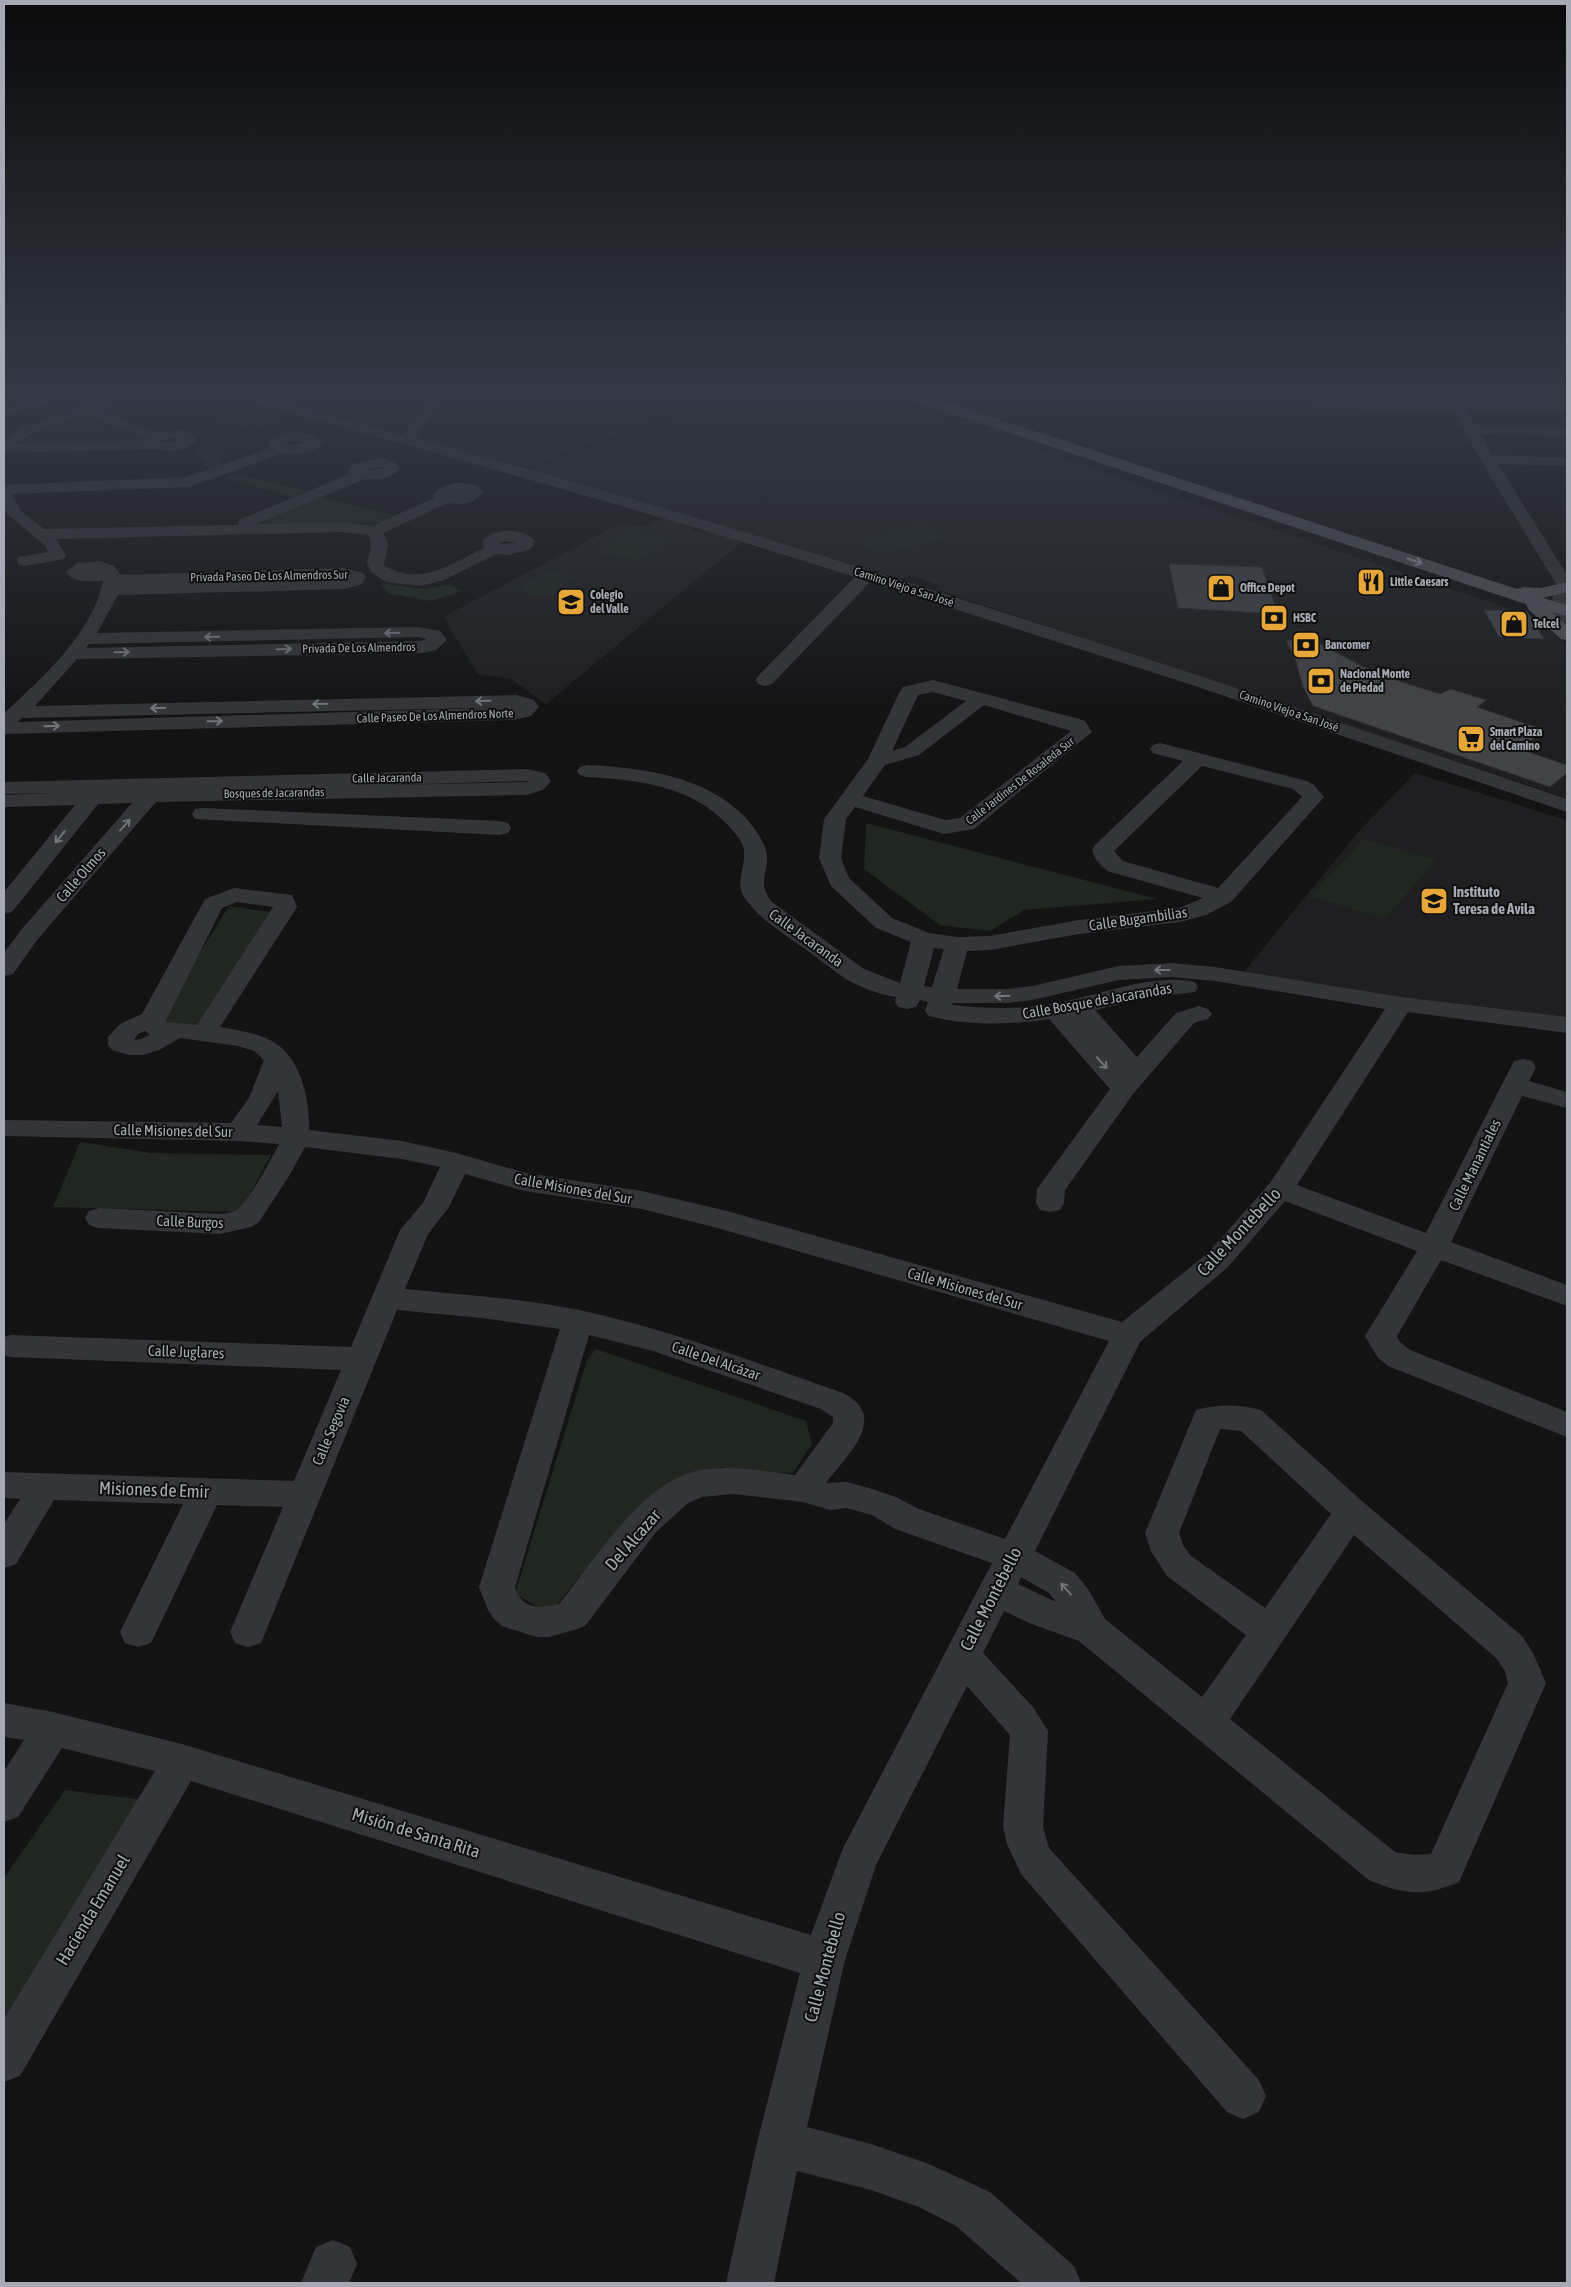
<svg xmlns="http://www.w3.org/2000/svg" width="1571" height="2287" viewBox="0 0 1571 2287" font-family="'Asap Condensed',sans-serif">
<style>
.built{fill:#1f1f21}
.green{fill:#1f2720}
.building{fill:#424347;stroke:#2d2d30}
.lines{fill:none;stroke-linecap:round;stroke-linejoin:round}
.minor{fill:#343539;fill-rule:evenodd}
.major{fill:#505258;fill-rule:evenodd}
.oneway{stroke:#9498a2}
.oneway2{stroke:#72757d}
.labels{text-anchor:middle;stroke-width:4;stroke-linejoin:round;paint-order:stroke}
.far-street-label{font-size:12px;fill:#a5aab4;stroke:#0e0e0f}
.far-poi-label{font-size:12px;font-weight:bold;fill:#a5aab4;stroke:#0e0e0f;text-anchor:start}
.street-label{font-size:15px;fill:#a5aab4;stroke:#0e0e0f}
.poi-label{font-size:15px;font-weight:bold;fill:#a5aab4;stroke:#0e0e0f;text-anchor:start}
.near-street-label{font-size:18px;fill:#a5aab4;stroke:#0e0e0f}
</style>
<rect width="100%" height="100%" fill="#131314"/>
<path class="built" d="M 162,393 L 213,393 L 290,419 L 254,431 L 143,399 Z
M 356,393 L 369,393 L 422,405 L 407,428 L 396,430 L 306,408 Z
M 747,393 L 866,393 L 1553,623 L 1567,646 L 1567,798 L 935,589 L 941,586 L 909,575 L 901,579 L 528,470 Z
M 448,396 L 672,413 L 530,467 L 421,441 Z
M 662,518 L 693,527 L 692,531 L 699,532 L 708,531 L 743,541 L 546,704 L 511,679 L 478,674 L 443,617 L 621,523 L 643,527 Z
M 1415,773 L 1567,820 L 1567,1019 L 1381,996 L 1243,973 L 1360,830 Z"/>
<path class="green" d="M 86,416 L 122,432 L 148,438 L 147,441 L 140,443 L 22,444 L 20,442 L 62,422 Z
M 212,443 L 225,464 L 211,472 L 194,449 Z
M 236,474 L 306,491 L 294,497 L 227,478 Z
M 318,497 L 398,516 L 383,522 L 276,525 L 266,524 L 263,521 Z
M 925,525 L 948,539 L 878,554 L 856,539 Z
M 630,530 L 671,537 L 641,560 L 599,553 Z
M 545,571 L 575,576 L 548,596 L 518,591 Z
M 381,583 L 420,589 L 451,585 L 462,591 L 430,601 L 388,593 Z
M 866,823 L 1157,899 L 1024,910 L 990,931 L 940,925 L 864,869 Z
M 1364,839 L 1436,860 L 1385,919 L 1311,896 Z
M 229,906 L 270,912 L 198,1027 L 154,1026 Z
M 80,1142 L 151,1153 L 271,1155 L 240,1212 L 53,1207 Z
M 596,1349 L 806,1421 L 812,1444 L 793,1473 L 756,1472 L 721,1467 L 665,1485 L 611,1538 L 550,1613 L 515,1594 L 587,1360 Z
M 65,1790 L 144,1800 L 4,2036 L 4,1878 Z"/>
<path class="building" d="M 1169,564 L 1262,567 L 1278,614 L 1178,608 Z
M 1484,610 L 1527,611 L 1544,639 L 1499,637 Z
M 1307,637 L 1377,674 L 1440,694 L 1451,689 L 1486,700 L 1477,707 L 1545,730 L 1520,749 L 1567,765 L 1567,773 L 1550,787 L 1313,706 L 1303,687 L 1295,659 L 1286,641 Z"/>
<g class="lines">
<path class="minor" d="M 48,393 L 70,393 L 68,396 L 4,417 L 4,408 Z
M 116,393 L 137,393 L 135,396 L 101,408 C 116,417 143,432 160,432 C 170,432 178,428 188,431 L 196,440 C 187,452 169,453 155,449 L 4,453 L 4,439 L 23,427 ZM 89,413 L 115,428 L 147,437 L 145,441 L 15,444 L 33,433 ZM 170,438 L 180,439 L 171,442 L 159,441 Z
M 225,393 L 249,393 L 402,435 L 433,393 L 447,393 L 415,438 C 804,543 1186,670 1567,799 L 1567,812 L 1186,683 L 870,582 L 772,684 L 765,686 L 758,684 L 756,680 L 758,676 L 855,577 C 648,511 437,453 227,396 Z
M 1444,393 L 1458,393 L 1462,400 L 1567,404 L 1567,412 L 1466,409 L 1476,425 L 1567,429 L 1567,437 L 1480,434 L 1492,455 L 1567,458 L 1567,466 L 1498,464 L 1567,575 L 1567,639 L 1561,638 C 1550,622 1547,603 1558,587 L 1480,459 L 1454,412 L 1320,408 L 1313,404 L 1320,400 L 1450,404 Z
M 295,432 L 313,434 L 323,442 C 314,454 297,456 283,453 L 189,487 L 11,494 L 21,511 L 44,529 L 238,525 L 239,520 L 350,474 L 348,471 L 352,464 L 382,458 L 395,462 L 400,469 C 392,479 376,480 365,479 L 256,524 L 342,522 L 372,526 L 434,498 L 432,495 C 442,482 472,477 483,492 C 475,503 461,506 448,503 L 383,533 L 388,543 L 384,565 C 419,588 451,564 484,548 L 482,542 C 492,527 525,527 535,542 L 530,550 L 507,555 L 497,554 L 444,580 L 421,586 L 386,582 L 371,572 L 367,563 L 371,547 L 369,535 L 342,532 L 56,539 L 66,555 L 64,559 L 25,566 L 19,565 L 17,561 L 19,557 L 48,552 L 46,546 L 7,514 L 4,508 L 4,485 L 187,477 L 270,448 L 268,445 L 272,438 ZM 295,440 L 306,442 L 296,445 L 283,444 ZM 381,467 L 383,468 L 374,470 L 365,469 ZM 455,493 L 464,493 L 450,494 ZM 504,541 L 517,543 L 499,544 Z
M 100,561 L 114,566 L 121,575 L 343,568 L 363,573 L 366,577 L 362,584 L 345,589 L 118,595 L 97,633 L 418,627 L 440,631 L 447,640 L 436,650 L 422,653 L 77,659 L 35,706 L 517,695 L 534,700 L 539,707 L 531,716 L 513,720 L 4,734 L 4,713 C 41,680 94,631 103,581 C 90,581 74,584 66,572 L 77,563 ZM 342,578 L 344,579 L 182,583 ZM 418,637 L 427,639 L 422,641 L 86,648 L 89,644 ZM 516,707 L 517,707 L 18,722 L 22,718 Z
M 933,680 L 1079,719 L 1085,721 L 1092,732 L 974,829 L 944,834 L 855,807 L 846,819 L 841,858 L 849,878 L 892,918 L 929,933 L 957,937 L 990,936 L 1079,920 L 1179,908 L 1203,898 L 1107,871 L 1096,860 L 1092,850 L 1095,845 L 1183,761 L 1153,753 L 1150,749 L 1153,745 L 1160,743 L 1307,781 L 1314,785 L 1324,797 L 1231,902 L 1206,915 L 1180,922 L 1079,934 L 990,950 L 967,951 L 957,989 L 1008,989 L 1032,986 L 1119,966 L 1172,963 L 1215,967 L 1401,997 L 1567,1017 L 1567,1033 L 1408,1012 L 1297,1185 L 1426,1233 L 1514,1061 L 1523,1059 L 1532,1061 L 1536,1067 L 1529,1081 L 1567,1092 L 1567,1108 L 1522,1096 L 1451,1242 L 1567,1285 L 1567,1306 L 1441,1260 L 1397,1336 L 1400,1342 L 1410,1350 L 1567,1412 L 1567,1437 L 1388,1366 L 1378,1358 L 1365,1336 L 1417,1251 L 1285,1201 L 1228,1267 L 1140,1342 L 1035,1551 L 1075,1573 L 1088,1589 L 1105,1619 L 1202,1697 L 1246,1635 L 1167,1576 L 1151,1551 L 1145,1533 L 1196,1410 C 1218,1404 1239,1404 1261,1410 L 1363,1502 L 1522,1636 L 1533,1653 L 1546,1683 L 1459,1882 C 1423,1897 1405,1895 1369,1880 L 1079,1641 L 1029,1623 L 1004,1611 L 983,1653 L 1033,1707 L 1048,1731 L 1043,1827 L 1049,1848 L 1259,2080 L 1266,2096 L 1259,2112 L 1243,2119 L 1227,2112 L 1021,1874 L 1007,1844 L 1003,1827 L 1010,1735 L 967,1686 L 876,1865 L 845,1960 L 807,2127 L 871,2144 L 929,2164 L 990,2192 L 1074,2266 L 1081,2283 L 1021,2283 L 956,2226 L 919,2207 L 871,2190 L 797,2171 L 774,2283 L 726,2283 L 757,2143 L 800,1973 L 191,1781 L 20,2076 L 4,2082 L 4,2019 L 155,1771 L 62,1748 L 18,1817 L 4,1822 L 4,1771 L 24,1740 L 4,1737 L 4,1703 L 53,1712 L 182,1744 L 811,1935 L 843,1848 L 992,1563 L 895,1529 L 872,1515 L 847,1508 L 830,1510 L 803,1502 L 733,1494 L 702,1497 L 688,1503 L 656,1532 L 585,1626 L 574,1630 L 549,1637 L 537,1637 L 502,1626 L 494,1619 L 488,1610 L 479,1587 L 560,1329 L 482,1318 L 397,1310 L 261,1643 L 248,1647 L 235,1643 L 230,1632 L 283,1507 L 217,1505 L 151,1643 L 138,1647 L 125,1643 L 120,1632 L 183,1504 L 54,1500 L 16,1564 L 4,1568 L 4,1524 L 20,1499 L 4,1498 L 4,1472 L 294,1481 L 341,1370 L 11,1357 L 4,1355 L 4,1337 L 11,1335 L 351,1347 L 400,1230 L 423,1203 L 440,1167 L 402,1159 L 305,1147 L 289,1176 L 259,1222 L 251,1227 L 220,1234 L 99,1228 L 89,1225 L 85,1218 L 89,1211 L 99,1208 L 220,1214 C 226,1213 234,1213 239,1208 C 251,1197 271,1160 279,1144 L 239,1141 L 4,1136 L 4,1120 L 231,1123 L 249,1098 L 264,1060 L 254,1051 L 238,1046 L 180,1038 L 159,1050 L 143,1055 L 129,1055 L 112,1050 L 108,1045 L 108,1037 L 120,1024 L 142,1014 L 205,899 L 234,888 L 292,895 L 297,907 L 220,1027 C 237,1030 257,1033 272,1041 C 301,1057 310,1100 309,1130 L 402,1141 L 456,1153 L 526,1173 L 642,1191 L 727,1211 L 1122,1322 L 1208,1253 L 1270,1183 L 1385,1009 L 1215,981 L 1172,977 L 1119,980 L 1032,1000 L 1008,1003 L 953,1003 L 952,1005 C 990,1009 1030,1010 1067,1001 C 1103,993 1158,973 1195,982 L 1198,987 L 1195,992 L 1144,998 L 1095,1010 L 1137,1057 L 1176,1013 L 1199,1006 L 1208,1009 L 1212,1014 L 1208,1019 L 1194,1023 L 1133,1094 L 1065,1190 L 1064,1203 L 1060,1210 L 1050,1212 L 1040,1210 L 1036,1203 L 1037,1189 L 1110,1089 L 1049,1019 C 1010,1025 967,1026 929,1016 L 925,1011 L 928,1002 L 920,1000 L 916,1007 L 907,1009 L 898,1007 L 895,1002 L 896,997 C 880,995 860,987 846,979 C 833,971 821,960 809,952 C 787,935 757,919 743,895 C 735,880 748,862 743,846 C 739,837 732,829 725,822 C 688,785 636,780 587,777 L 580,775 L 577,771 L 580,767 L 587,765 C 642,768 703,775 744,816 C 752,825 761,836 765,848 C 773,870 754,880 772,902 L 864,969 L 900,983 L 911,942 L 876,928 L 831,886 L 819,858 L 824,819 L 868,759 L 900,691 L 903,687 ZM 933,692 L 966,701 L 905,747 L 892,751 L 918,695 ZM 984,705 L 1071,731 L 960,818 L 945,820 L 863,796 L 885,765 L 919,755 ZM 1202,766 L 1293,789 L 1302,797 L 1218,888 L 1123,861 L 1114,851 ZM 237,902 L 273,907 L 197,1025 L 165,1022 L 222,908 ZM 934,948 L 944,949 L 932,987 L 924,986 ZM 145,1031 L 150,1035 L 141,1039 L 134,1040 L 138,1034 ZM 278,1091 L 282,1127 L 257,1125 ZM 465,1174 L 525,1191 L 642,1209 L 714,1227 L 1109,1341 L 1005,1539 L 919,1509 L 896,1497 L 869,1488 L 847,1482 L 826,1483 C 846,1456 891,1417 843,1393 C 756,1363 669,1329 579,1310 C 522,1298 463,1295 405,1289 L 428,1234 L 449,1207 ZM 589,1335 L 653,1351 L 821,1409 L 833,1417 L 833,1423 L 795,1475 C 763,1471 728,1464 696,1471 C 641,1484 593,1562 559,1604 C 540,1609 521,1609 515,1587 ZM 1220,1429 L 1241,1431 L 1331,1514 L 1265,1608 L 1191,1556 L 1183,1545 L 1179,1533 ZM 1354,1535 L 1496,1658 L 1505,1671 L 1508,1683 L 1431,1854 L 1414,1855 L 1395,1852 L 1230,1719 ZM 1021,1577 L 1049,1593 L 1056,1602 L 1018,1584 Z
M 527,769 L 545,773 L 551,781 L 543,790 L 526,795 L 156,802 L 37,940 L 13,974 L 4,976 L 4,953 L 21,930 L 132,803 L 98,804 L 12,912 L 4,914 L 4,892 L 75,805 L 4,807 L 4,795 L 53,793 L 4,794 L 4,782 ZM 527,781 L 529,782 L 387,785 Z
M 203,808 L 500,821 L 508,823 L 511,828 L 508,833 L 500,835 L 195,819 L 192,814 L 195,809 Z
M 333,2240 L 350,2247 L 357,2264 L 349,2283 L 301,2283 L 316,2247 Z"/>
<path class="major" d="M 896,393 L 918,393 L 1517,589 L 1524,587 L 1541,588 L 1567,582 L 1567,592 L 1543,598 L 1567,605 L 1567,616 L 1552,612 L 1567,626 L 1567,640 L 1561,639 L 1528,609 L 1526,604 L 898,396 Z"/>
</g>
<defs><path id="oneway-shaft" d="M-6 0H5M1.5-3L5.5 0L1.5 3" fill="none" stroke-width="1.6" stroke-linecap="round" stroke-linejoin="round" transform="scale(1.25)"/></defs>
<use class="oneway" href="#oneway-shaft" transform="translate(1415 561) rotate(17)"/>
<g class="oneway2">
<use href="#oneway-shaft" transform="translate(392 633) rotate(179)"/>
<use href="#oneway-shaft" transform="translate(212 637) rotate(179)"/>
<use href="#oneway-shaft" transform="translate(284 649) rotate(-1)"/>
<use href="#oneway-shaft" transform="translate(122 652) rotate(-1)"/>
<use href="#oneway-shaft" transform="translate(483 701) rotate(179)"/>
<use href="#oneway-shaft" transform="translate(320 704) rotate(179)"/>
<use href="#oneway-shaft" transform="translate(158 708) rotate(178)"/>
<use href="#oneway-shaft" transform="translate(215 721) rotate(-1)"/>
<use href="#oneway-shaft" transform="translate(52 726) rotate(-2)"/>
<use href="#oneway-shaft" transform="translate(125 825) rotate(-49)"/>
<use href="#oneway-shaft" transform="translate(60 837) rotate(129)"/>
<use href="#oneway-shaft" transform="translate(1162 970) rotate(180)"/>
<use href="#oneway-shaft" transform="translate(1002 996) rotate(178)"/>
<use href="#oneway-shaft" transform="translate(1102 1063) rotate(48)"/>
<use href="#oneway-shaft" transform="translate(1066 1589) rotate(-131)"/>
</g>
<linearGradient id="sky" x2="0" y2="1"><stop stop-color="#0a0a0b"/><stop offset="0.55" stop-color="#333945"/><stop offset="1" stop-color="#333945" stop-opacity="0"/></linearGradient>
<rect width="1571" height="714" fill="url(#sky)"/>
<defs>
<symbol id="restaurant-square" viewBox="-11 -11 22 22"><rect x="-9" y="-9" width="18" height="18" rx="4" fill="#e7a738" stroke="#0e0e0f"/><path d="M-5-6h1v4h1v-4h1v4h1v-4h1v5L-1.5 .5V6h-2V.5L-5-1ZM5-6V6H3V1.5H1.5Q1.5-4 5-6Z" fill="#111"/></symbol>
<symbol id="shop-square" viewBox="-11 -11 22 22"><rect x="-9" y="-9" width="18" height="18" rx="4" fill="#e7a738" stroke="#0e0e0f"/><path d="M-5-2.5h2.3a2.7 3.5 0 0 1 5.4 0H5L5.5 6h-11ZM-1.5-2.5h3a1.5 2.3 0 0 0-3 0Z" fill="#111"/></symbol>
<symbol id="school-square" viewBox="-11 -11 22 22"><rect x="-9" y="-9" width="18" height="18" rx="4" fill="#e7a738" stroke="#0e0e0f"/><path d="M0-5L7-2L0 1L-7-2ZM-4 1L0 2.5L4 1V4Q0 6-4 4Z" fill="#111"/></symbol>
<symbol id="bank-square" viewBox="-11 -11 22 22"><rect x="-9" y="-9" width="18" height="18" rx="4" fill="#e7a738" stroke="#0e0e0f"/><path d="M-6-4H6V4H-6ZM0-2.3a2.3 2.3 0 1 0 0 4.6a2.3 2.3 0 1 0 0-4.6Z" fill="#111"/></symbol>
<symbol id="supermarket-square" viewBox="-11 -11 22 22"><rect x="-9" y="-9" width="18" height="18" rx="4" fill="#e7a738" stroke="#0e0e0f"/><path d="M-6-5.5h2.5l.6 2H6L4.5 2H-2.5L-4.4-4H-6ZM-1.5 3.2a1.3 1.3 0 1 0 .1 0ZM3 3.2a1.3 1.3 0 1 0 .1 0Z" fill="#111"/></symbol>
</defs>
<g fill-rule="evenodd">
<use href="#restaurant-square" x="1355" y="566" width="32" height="32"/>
<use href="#shop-square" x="1205" y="572" width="32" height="32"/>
<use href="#school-square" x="555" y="586" width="32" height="32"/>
<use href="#bank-square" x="1258" y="602" width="32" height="32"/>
<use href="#shop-square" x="1498" y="608" width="32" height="32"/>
<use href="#bank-square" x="1290" y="629" width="32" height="32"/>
<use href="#bank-square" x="1305" y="665" width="32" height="32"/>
<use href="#supermarket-square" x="1455" y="723" width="32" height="32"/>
<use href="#school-square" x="1418" y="885" width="32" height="32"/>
</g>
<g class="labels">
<g class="far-street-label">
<text transform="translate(269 576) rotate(-1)" y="4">Privada Paseo De Los Almendros Sur</text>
<text transform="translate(904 587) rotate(18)" y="4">Camino Viejo a San José</text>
<text transform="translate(359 648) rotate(-1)" y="4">Privada De Los Almendros</text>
<text transform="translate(1289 711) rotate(19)" y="4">Camino Viejo a San José</text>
<text transform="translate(435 716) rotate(-2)" y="4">Calle Paseo De Los Almendros Norte</text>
<text transform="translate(387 778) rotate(-1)" y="4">Calle Jacaranda</text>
<text transform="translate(1020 781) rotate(-38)" y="4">Calle Jardines De Rosaleda Sur</text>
<text transform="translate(274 793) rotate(-1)" y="4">Bosques de Jacarandas</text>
</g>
<g class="far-poi-label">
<text x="1390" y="586">Little Caesars</text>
<text x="1240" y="592">Office Depot</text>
<text x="590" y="599">Colegio<tspan x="590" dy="14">del Valle</tspan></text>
<text x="1293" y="622">HSBC</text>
<text x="1533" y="628">Telcel</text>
<text x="1325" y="649">Bancomer</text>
<text x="1340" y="678">Nacional Monte<tspan x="1340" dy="14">de Piedad</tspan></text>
<text x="1490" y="736">Smart Plaza<tspan x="1490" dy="14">del Camino</tspan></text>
</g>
<g class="street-label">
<text transform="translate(81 875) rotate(-49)" y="5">Calle Olmos</text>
<text transform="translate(1138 919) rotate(-8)" y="5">Calle Bugambilias</text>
<text transform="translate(806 938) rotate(36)" y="5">Calle Jacaranda</text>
<text transform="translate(1097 1001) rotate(-10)" y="5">Calle Bosque de Jacarandas</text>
<text transform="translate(173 1131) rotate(1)" y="5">Calle Misiones del Sur</text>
<text transform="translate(1475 1165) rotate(-64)" y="5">Calle Manantiales</text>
<text transform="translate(573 1189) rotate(10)" y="5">Calle Misiones del Sur</text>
<text transform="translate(190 1222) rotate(2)" y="5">Calle Burgos</text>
<text transform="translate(965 1289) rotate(16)" y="5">Calle Misiones del Sur</text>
<text transform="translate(186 1352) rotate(2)" y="5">Calle Juglares</text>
<text transform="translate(716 1361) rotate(19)" y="5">Calle Del Alcázar</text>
<text transform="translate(331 1431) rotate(-67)" y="5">Calle Segovia</text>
</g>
<g class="poi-label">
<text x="1453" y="897">Instituto<tspan x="1453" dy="17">Teresa de Avila</tspan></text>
</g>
<g class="near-street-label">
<text transform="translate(1239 1232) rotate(-47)" y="6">Calle Montebello</text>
<text transform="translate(154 1490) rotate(2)" y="6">Misiones de Emir</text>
<text transform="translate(633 1540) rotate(-49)" y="6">Del Alcazar</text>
<text transform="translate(991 1599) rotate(-63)" y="6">Calle Montebello</text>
<text transform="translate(416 1833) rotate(17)" y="6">Misión de Santa Rita</text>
<text transform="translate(93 1910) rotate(-59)" y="6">Hacienda Emanuel</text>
<text transform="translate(825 1967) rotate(-75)" y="6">Calle Montebello</text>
</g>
</g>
<rect width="1571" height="2287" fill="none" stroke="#a5aab4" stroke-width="10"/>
</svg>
